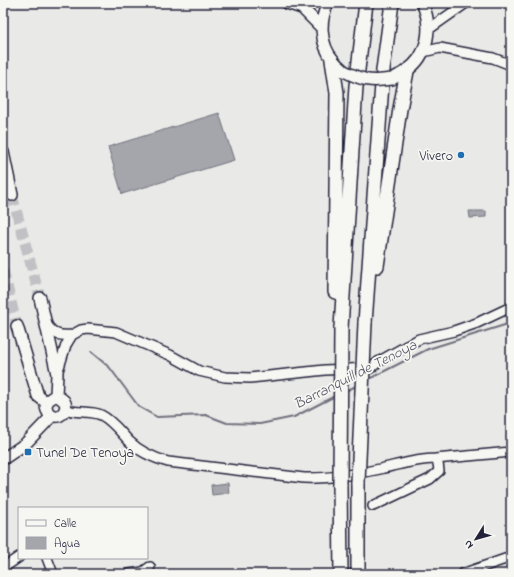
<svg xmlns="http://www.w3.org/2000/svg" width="514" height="577" viewBox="0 0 514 577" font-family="'Indie Flower',sans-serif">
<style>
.water{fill:#a5a5ac;stroke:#71717f}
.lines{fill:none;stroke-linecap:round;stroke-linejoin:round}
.stream{stroke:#71717f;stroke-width:2}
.major-tunnel{stroke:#c1c1c5;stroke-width:11;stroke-dasharray:11 5.5;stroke-linecap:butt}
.minor-casing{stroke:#22223b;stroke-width:12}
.major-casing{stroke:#22223b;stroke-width:14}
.highway-casing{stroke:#22223b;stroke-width:16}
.minor{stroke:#f6f6f2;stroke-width:9}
.major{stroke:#f6f6f2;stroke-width:11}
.highway{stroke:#f6f6f2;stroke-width:13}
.major-bridge-casing{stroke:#22223b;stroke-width:14;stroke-linecap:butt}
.highway-bridge-casing{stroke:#22223b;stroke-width:16;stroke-linecap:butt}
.major-bridge{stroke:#f6f6f2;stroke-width:11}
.highway-bridge{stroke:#f6f6f2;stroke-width:13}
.poi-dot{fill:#1f6fb2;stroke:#f6f6f2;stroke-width:1.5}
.labels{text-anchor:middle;stroke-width:3.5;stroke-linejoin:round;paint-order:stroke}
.poi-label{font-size:14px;fill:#22223b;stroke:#f6f6f2;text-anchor:end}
.water-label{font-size:15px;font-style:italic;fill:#565668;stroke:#f6f6f2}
</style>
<rect width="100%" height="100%" fill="#e9e9e7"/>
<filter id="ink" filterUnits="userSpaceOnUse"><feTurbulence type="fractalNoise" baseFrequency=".025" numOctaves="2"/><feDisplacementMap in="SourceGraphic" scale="8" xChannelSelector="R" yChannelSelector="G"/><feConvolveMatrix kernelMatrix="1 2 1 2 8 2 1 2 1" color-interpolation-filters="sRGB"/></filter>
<g filter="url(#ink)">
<path class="water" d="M 219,113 L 234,160 L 122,194 L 108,147 Z
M 469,211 L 486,211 L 486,217 L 470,218 Z
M 228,483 L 229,493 L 212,495 L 211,485 Z"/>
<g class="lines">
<path class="stream" d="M 91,352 L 110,368 L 139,407 L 157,417 L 206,415 L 227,423 L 260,424 L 294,417 L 335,396
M 367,380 L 428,349 L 511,323
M 346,391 L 358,385"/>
<path class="major-tunnel" d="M 12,195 L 40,298
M 3,270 L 17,326"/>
<defs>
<path id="minor" d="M 429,29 L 466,3
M 423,52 L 440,48 L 493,58 L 511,65
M 46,324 C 55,335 58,336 72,335 L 66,345 L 57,374
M 72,335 L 81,330 L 88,329 L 116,332 L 170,355 L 199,371 L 225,377 L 250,378 L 325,370 L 371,368 L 378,362 L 419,339 L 454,331 L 477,323 L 511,307
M 65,409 C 76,414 90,410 101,415 C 113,421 121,433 130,442 C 141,453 154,458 168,462 L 304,478 C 330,479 356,474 380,469 C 398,465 417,459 435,459 L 511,452
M 373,506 L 430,479 L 439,471 L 438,463 L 435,459
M 47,558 L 53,574
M 3,568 L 19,557
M 129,574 L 143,572 L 150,567
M 462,574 L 511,557"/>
<path id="major" d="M 287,3 L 302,8 L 321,27
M 328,3 C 319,21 320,44 333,60 C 336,64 341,68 344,71
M 392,79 C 397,76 402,74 406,71 C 429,56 433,26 422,3
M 3,152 L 12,195
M 40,298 L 57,374 L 56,395
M 17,326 L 38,396 L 47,403
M 56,395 C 59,397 62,399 64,401 C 69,408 62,418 54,416 C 47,415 44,406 48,401 C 50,398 54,397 56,395 Z
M 3,459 L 25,444 L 52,416"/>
<path id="highway" d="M 423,4 L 423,3
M 332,60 L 337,93 L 335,292
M 377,266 L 400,109 L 407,71
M 365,323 L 383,70 L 392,3
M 341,328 L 356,86 L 366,3
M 358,482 L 358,574
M 340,484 L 341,574"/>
</defs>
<use href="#minor" class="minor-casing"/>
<use href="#major" class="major-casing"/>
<use href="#highway" class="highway-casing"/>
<use href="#minor" class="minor"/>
<use href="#major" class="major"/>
<use href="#highway" class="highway"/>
<defs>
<path id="major-bridge" d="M 344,71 C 364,81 371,82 392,79"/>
<path id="highway-bridge" d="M 358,482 L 365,323
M 340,484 L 341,328"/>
</defs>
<use href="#major-bridge" class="major-bridge-casing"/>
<use href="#highway-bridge" class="highway-bridge-casing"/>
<use href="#major-bridge" class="major-bridge"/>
<use href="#highway-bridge" class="highway-bridge"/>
</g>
</g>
<g class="poi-dot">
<circle cx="461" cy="155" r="4"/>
<rect x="24" y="448" width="8" height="8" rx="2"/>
</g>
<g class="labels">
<g class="poi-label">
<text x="453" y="160">Vivero</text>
<text x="36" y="457" text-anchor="start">Tunel De Tenoya</text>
</g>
<g class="water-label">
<text transform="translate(355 374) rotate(-27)" y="5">Barranquill de Tenoya</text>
</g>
</g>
<rect width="514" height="577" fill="none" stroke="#f6f6f2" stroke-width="16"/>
<rect x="8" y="8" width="498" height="561" fill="none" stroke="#22223b" stroke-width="1.5" filter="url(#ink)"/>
<rect x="18" y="507" width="130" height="52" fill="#f6f6f2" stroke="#a1a1a9"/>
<rect x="26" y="520" width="20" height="6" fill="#f6f6f2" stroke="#a1a1a9"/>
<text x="54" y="527" font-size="12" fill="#22223b">Calle</text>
<rect x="26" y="537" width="20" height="12" fill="#a5a5ac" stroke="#a1a1a9"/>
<text x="54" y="547" font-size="12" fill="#22223b">Agua</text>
<g transform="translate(476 539) rotate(233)" stroke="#f6f6f2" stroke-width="3" paint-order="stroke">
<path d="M0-3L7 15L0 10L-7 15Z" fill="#22223b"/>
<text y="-6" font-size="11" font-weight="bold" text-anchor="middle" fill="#22223b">N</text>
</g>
</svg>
